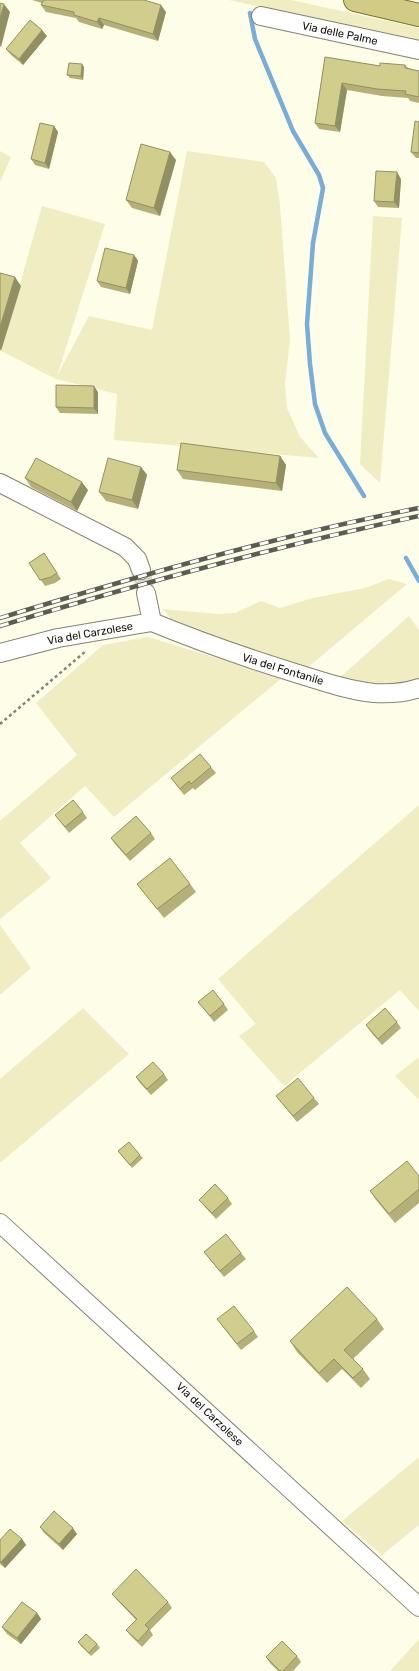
<svg xmlns="http://www.w3.org/2000/svg" width="419" height="1671" viewBox="0 0 419 1671" font-family="Rubik,sans-serif">
<style>
.green{fill:#efedc1}
.lines{fill:none;stroke-linecap:round;stroke-linejoin:round}
.stream{stroke:#77add7;stroke-width:4.5}
.street-tunnel{stroke:#dad9c6;stroke-width:18;stroke-dasharray:18 9;stroke-linecap:butt}
.street-casing{stroke:#848270;stroke-width:20}
.primary-casing{stroke:#797326;stroke-width:24}
.path{stroke:#828173;stroke-width:2.5;stroke-dasharray:3 3;stroke-linecap:butt}
.street{stroke:#fff;stroke-width:18}
.primary{stroke:#d1cb86;stroke-width:22}
.rail-casing{stroke:#5d5c51;stroke-width:4.5}
.rail{stroke:#fff;stroke-width:3;stroke-dasharray:9;stroke-linecap:butt}
.wall{fill:#b4b078}
.shaded-wall{fill:#929062}
.building{fill:#d1cd8c;stroke:#929062}
.labels{text-anchor:middle;stroke-width:4;stroke-linejoin:round;paint-order:stroke}
.street-label{font-size:11px;fill:#100f08;stroke:#fff}
</style>
<rect width="100%" height="100%" fill="#fefde8"/>
<path class="green" d="M 229,0 L 291,0 L 419,28 L 419,43 Z
M 0,151 L 11,157 L 0,182 Z
M 187,151 L 264,162 L 276,178 L 280,205 L 290,340 L 285,384 L 287,408 L 300,437 L 319,458 L 114,440 L 117,394 L 56,379 L 1,351 L 42,206 L 105,224 L 57,376 L 89,316 L 152,330 Z
M 373,216 L 402,218 L 380,483 L 360,464 Z
M 389,579 L 407,584 L 306,669 L 201,632 L 171,619 L 163,609 L 218,614 L 235,613 L 261,601 L 280,608 L 313,598 L 365,588 Z
M 409,616 L 419,630 L 419,682 L 381,687 L 338,679 Z
M 148,637 L 282,678 L 114,817 L 85,786 L 20,843 L 51,878 L 0,919 L 0,821 L 77,755 L 36,703 L 103,645 Z
M 419,805 L 419,1011 L 400,990 L 284,1086 L 239,1036 L 256,1024 L 218,979 Z
M 0,925 L 31,968 L 0,995 Z
M 83,1008 L 129,1054 L 0,1163 L 0,1079 Z
M 419,1057 L 419,1100 L 395,1076 Z
M 419,1457 L 419,1525 L 382,1555 L 342,1521 Z
M 419,1639 L 419,1671 L 390,1671 Z"/>
<g class="lines">
<path class="stream" d="M 250,13 L 255,39 L 293,131 L 319,175 L 323,188 L 313,243 L 307,324 L 310,364 L 315,404 L 325,433 L 364,496
M 406,558 L 419,581"/>
<path class="street-tunnel" d="M 141,570 L 146,593"/>
<defs>
<path id="street" d="M 261,16 L 419,50
M 0,483 L 125,547 L 137,559 L 141,570
M 146,593 L 152,622
M 152,622 C 198,641 244,657 292,672 C 318,680 346,690 374,693 C 389,694 404,693 419,688
M 0,653 L 58,638 L 152,622
M 0,1223 L 419,1607"/>
<path id="primary" d="M 355,0 L 419,15"/>
</defs>
<use href="#street" class="street-casing"/>
<use href="#primary" class="primary-casing"/>
<path class="path" d="M 0,724 L 86,651"/>
<use href="#street" class="street"/>
<use href="#primary" class="primary"/>
<defs>
<path id="rail" d="M 0,618 C 138,576 277,536 419,508
M 0,626 C 138,584 278,546 419,516"/>
</defs>
<use href="#rail" class="rail-casing"/>
<use href="#rail" class="rail"/>
</g>
<path class="wall" d="M 32,0 L 144,0 L 166,12 L 158,41 L 104,25 L 102,29 L 79,22 L 76,18 L 46,12 L 41,5 L 42,3 Z
M 47,36 L 23,65 L 11,55 L 6,49 Z
M 325,57 L 380,66 L 405,65 L 408,68 L 419,71 L 419,103 L 410,101 L 408,98 L 382,96 L 347,90 L 340,132 L 319,129 L 315,123 Z
M 84,67 L 83,80 L 70,78 L 67,75 Z
M 419,122 L 419,158 L 416,158 L 411,152 Z
M 54,126 L 58,132 L 49,169 L 35,165 L 31,159 Z
M 176,160 L 160,216 L 132,208 L 126,200 Z
M 401,179 L 399,208 L 378,207 L 374,201 Z
M 134,255 L 138,261 L 130,294 L 101,287 L 97,281 Z
M 98,392 L 98,414 L 60,413 L 56,407 Z
M 280,456 L 286,465 L 282,491 L 183,479 L 177,470 Z
M 141,467 L 147,475 L 138,509 L 106,501 L 99,492 Z
M 25,478 L 88,490 L 77,511 L 31,487 Z
M 44,553 L 61,579 L 55,583 L 45,586 L 29,563 Z
M 211,767 L 216,773 L 195,790 L 193,788 L 184,795 L 171,778 Z
M 83,812 L 87,818 L 69,833 L 55,815 Z
M 151,833 L 155,839 L 130,861 L 115,844 L 111,838 Z
M 137,884 L 190,884 L 196,892 L 164,918 Z
M 198,1002 L 224,1004 L 228,1010 L 214,1022 L 203,1008 Z
M 397,1022 L 401,1028 L 382,1045 L 370,1031 L 366,1025 Z
M 164,1074 L 168,1080 L 151,1095 L 140,1083 L 136,1077 Z
M 276,1096 L 314,1098 L 319,1104 L 297,1122 L 281,1102 Z
M 118,1151 L 140,1155 L 143,1158 L 132,1168 Z
M 419,1176 L 419,1203 L 395,1223 L 376,1200 L 370,1191 Z
M 228,1198 L 232,1204 L 216,1219 L 204,1206 L 199,1200 Z
M 204,1252 L 241,1253 L 246,1259 L 224,1277 Z
M 217,1319 L 254,1331 L 258,1337 L 241,1350 Z
M 377,1319 L 384,1329 L 353,1359 L 363,1369 L 370,1379 L 361,1388 L 342,1369 L 327,1383 L 297,1352 L 290,1341 Z
M 40,1527 L 77,1534 L 63,1550 L 44,1533 Z
M 22,1539 L 26,1545 L 5,1568 L 0,1564 L 0,1540 Z
M 112,1594 L 168,1602 L 172,1608 L 150,1630 L 153,1635 L 142,1647 L 130,1635 L 126,1630 L 136,1620 L 116,1599 Z
M 37,1613 L 41,1619 L 21,1644 L 7,1634 L 2,1627 Z
M 78,1642 L 97,1644 L 100,1648 L 91,1656 L 80,1645 Z
M 297,1656 L 301,1662 L 293,1671 L 278,1671 L 270,1663 L 266,1657 Z"/>
<path class="shaded-wall" d="M 4,4 L 10,12 L 1,47 L 0,46 L 0,19 Z
M 161,5 L 166,12 L 158,41 L 153,34 Z
M 99,18 L 104,25 L 102,29 L 97,22 Z
M 42,30 L 47,36 L 23,65 L 19,59 Z
M 82,64 L 84,67 L 83,80 L 81,76 Z
M 342,83 L 347,90 L 340,132 L 335,126 Z
M 54,126 L 58,132 L 49,169 L 45,163 Z
M 170,152 L 176,160 L 160,216 L 154,208 Z
M 397,172 L 401,179 L 399,208 L 394,202 Z
M 134,255 L 138,261 L 130,294 L 126,288 Z
M 15,277 L 21,286 L 1,351 L 0,349 L 0,327 Z
M 94,386 L 98,392 L 98,414 L 94,408 Z
M 280,456 L 286,465 L 282,491 L 276,483 Z
M 141,467 L 147,475 L 138,509 L 132,500 Z
M 82,482 L 88,490 L 77,511 L 71,502 Z
M 73,1528 L 77,1534 L 63,1550 L 59,1544 Z
M 22,1539 L 26,1545 L 5,1568 L 1,1562 Z
M 37,1613 L 41,1619 L 21,1644 L 17,1638 Z"/>
<path class="building" d="M 44,0 L 144,0 L 161,5 L 153,34 L 99,18 L 97,22 L 74,15 L 74,12 L 41,5 Z
M 0,3 L 4,4 L 0,19 Z
M 30,20 L 42,30 L 19,59 L 6,49 Z
M 325,57 L 380,66 L 380,63 L 405,65 L 405,68 L 419,71 L 419,97 L 405,94 L 406,91 L 377,89 L 342,83 L 335,126 L 315,123 Z
M 69,63 L 82,64 L 81,76 L 67,75 Z
M 415,121 L 419,122 L 419,153 L 411,152 Z
M 40,123 L 54,126 L 45,163 L 31,159 Z
M 141,144 L 170,152 L 154,208 L 126,200 Z
M 376,171 L 397,172 L 394,202 L 374,201 Z
M 105,248 L 134,255 L 126,288 L 97,281 Z
M 0,273 L 15,277 L 0,327 Z
M 56,385 L 94,386 L 94,408 L 56,407 Z
M 181,443 L 280,456 L 276,483 L 177,470 Z
M 36,458 L 82,482 L 71,502 L 25,478 Z
M 108,458 L 141,467 L 132,500 L 99,492 Z
M 44,553 L 57,573 L 51,577 L 40,580 L 29,563 Z
M 200,754 L 211,767 L 191,784 L 189,781 L 180,789 L 171,778 Z
M 73,800 L 83,812 L 65,827 L 55,815 Z
M 136,816 L 151,833 L 126,855 L 111,838 Z
M 170,858 L 190,884 L 157,909 L 137,884 Z
M 213,990 L 224,1004 L 210,1016 L 198,1002 Z
M 385,1008 L 397,1022 L 378,1039 L 366,1025 Z
M 153,1062 L 164,1074 L 147,1089 L 136,1077 Z
M 298,1078 L 314,1098 L 293,1116 L 276,1096 Z
M 129,1142 L 140,1155 L 130,1165 L 118,1151 Z
M 407,1161 L 419,1176 L 419,1189 L 389,1214 L 370,1191 Z
M 215,1184 L 228,1198 L 212,1213 L 199,1200 Z
M 226,1234 L 241,1253 L 220,1271 L 204,1252 Z
M 347,1287 L 377,1319 L 344,1350 L 363,1369 L 353,1378 L 334,1359 L 319,1373 L 290,1341 Z
M 234,1306 L 254,1331 L 237,1344 L 217,1319 Z
M 54,1511 L 73,1528 L 59,1544 L 40,1527 Z
M 10,1529 L 22,1539 L 1,1562 L 0,1562 L 0,1540 Z
M 136,1569 L 168,1602 L 145,1625 L 149,1629 L 138,1641 L 126,1630 L 137,1619 L 112,1594 Z
M 22,1602 L 37,1613 L 17,1638 L 2,1627 Z
M 86,1634 L 97,1644 L 89,1653 L 78,1642 Z
M 282,1641 L 297,1656 L 283,1671 L 280,1671 L 266,1657 Z"/>
<g class="labels">
<g class="street-label">
<text transform="translate(340 33) rotate(12)" y="4">Via delle Palme</text>
<text transform="translate(90 633) rotate(-10)" y="4">Via del Carzolese</text>
<text transform="translate(283 669) rotate(17)" y="4">Via del Fontanile</text>
<text transform="translate(210 1414) rotate(43)" y="4">Via del Carzolese</text>
</g>
</g>
</svg>
